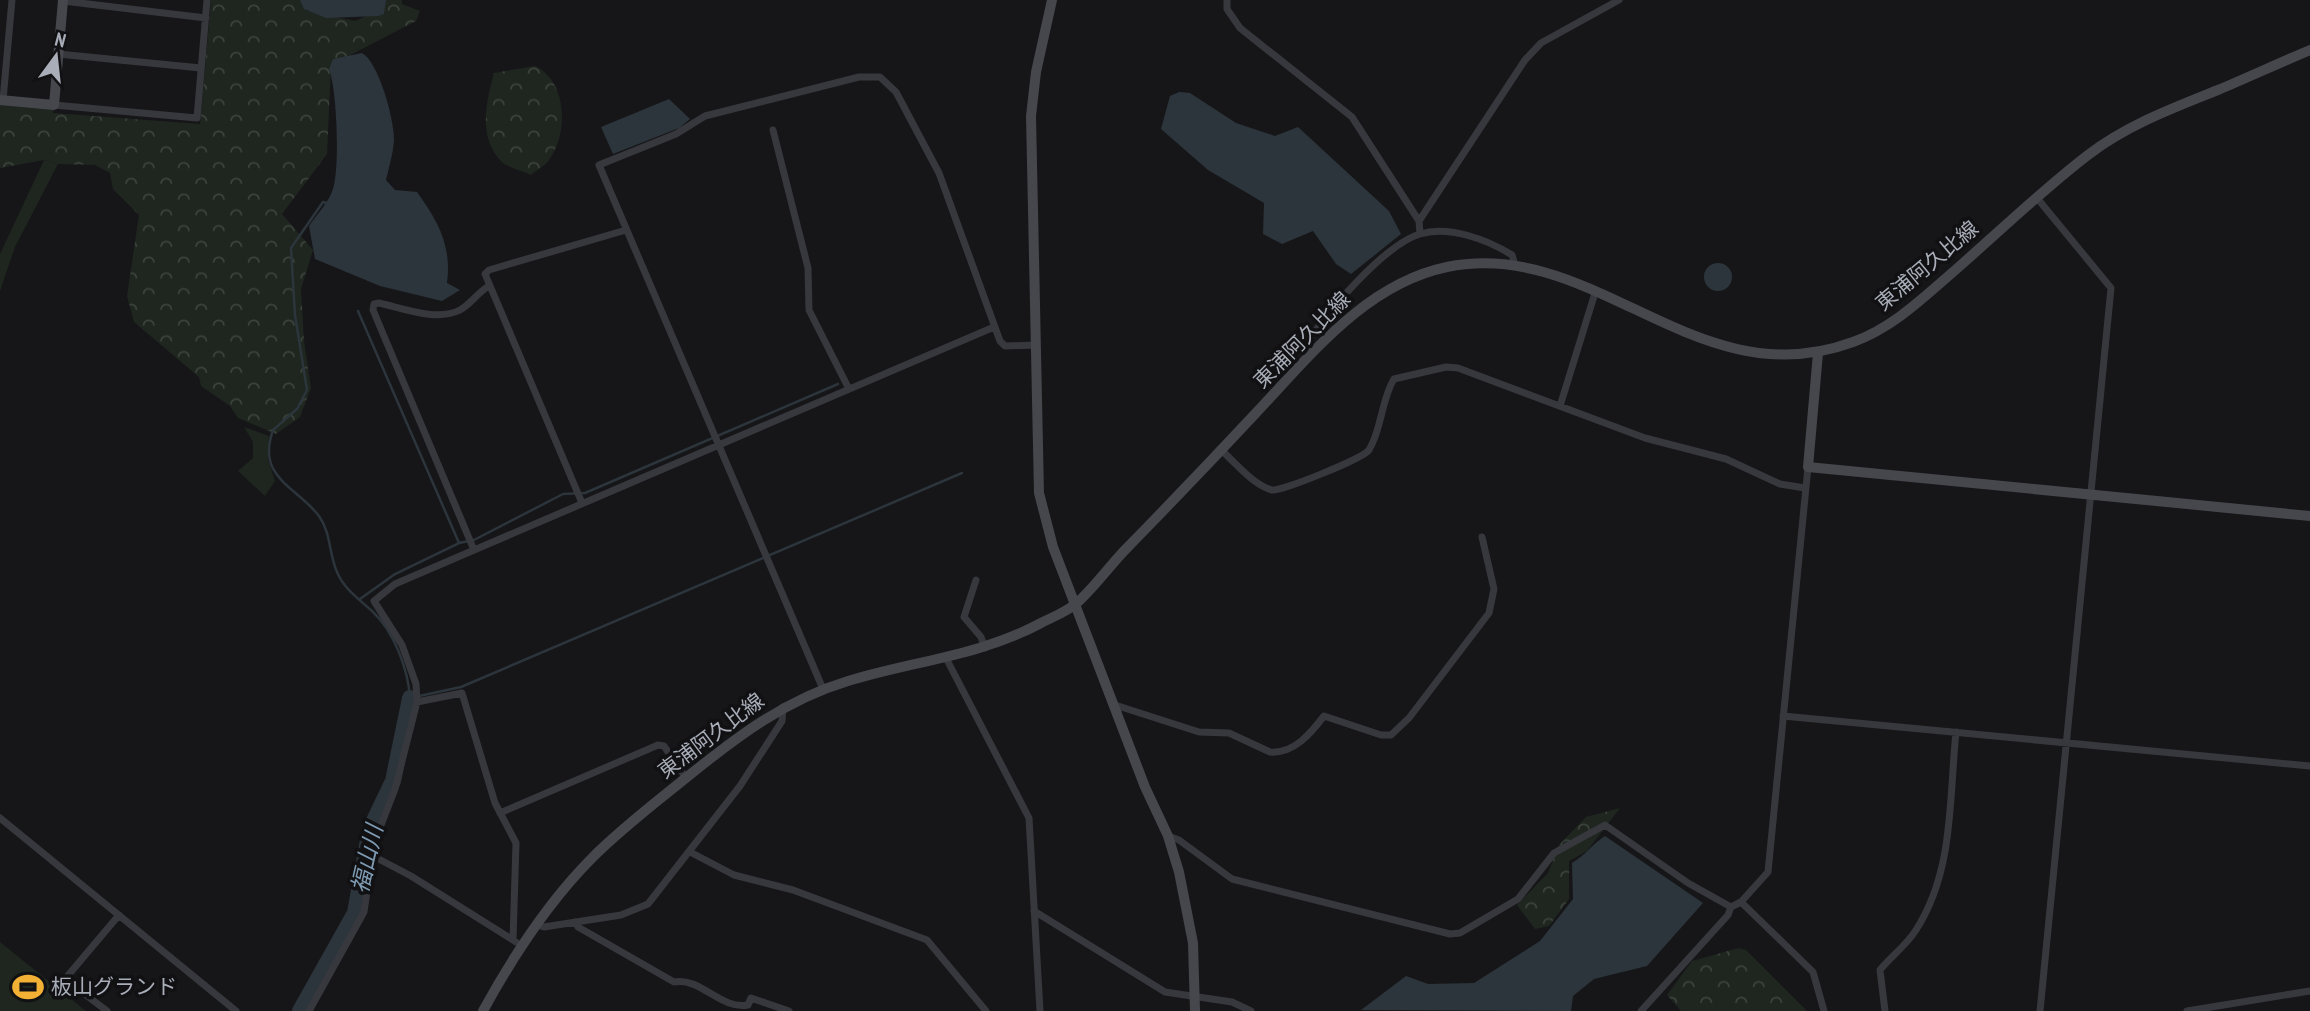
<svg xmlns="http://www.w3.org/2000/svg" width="2310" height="1011" viewBox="0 0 2310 1011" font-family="'PT Sans Narrow','Noto Sans JP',sans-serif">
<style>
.grass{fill:#1e261f}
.forest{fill:url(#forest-crowns)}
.water{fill:#2c353c}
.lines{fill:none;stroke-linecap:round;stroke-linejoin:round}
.stream{stroke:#2c353c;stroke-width:2.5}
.river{stroke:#2c353c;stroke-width:16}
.street{stroke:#37383d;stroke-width:7}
.secondary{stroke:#45474d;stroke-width:10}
.labels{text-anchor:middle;stroke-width:7;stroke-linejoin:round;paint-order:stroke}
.street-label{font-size:21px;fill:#a8adb8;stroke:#111113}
.poi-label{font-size:21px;fill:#a8adb8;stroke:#111113;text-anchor:start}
.water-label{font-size:23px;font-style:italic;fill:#7f9bb3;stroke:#111113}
</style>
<defs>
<pattern id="forest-crowns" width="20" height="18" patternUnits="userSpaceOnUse" patternTransform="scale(1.75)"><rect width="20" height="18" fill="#1e261f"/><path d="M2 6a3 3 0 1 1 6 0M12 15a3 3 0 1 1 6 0" fill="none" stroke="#3c433d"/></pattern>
</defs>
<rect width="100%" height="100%" fill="#161618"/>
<path class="grass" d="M 44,160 L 58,164 L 15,247 L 0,291 L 0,254 Z
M 244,427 L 269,436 L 268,459 L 275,481 L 265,496 L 238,471 L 253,458 L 253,442 Z
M 0,942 L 86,1011 L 0,1011 Z"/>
<path class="forest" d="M 211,0 L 306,0 L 307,11 L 355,21 L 385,8 L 382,0 L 402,0 L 402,4 L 420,11 L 416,21 L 331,65 L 327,154 L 282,214 L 313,250 L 301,289 L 304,341 L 311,388 L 300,417 L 276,434 L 238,418 L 230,406 L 201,386 L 199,377 L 134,322 L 127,296 L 139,215 L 113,189 L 110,173 L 95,165 L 58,164 L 44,160 L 0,168 L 0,100 L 54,105 L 53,113 L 200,124 Z
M 535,66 C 567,81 569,133 549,160 C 545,166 536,170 531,175 C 523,171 508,168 501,161 C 478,137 486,103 494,73 Z
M 1620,808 L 1587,851 L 1569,861 L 1569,899 L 1549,926 L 1535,929 L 1517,905 L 1548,873 L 1559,845 L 1586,817 Z
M 1739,948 L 1746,950 L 1807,1011 L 1681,1011 L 1667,995 L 1692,961 Z"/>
<path class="water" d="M 300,0 L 386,0 L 384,14 L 378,16 L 326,18 L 304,9 Z
M 362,53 C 379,62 395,122 394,141 C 393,154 389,167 386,180 L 395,190 L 417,192 C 438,221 452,246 447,283 L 460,290 L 442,301 L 380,286 L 315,259 L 309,226 C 317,214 329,202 333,189 C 340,167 337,90 329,69 L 333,59 Z
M 1179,92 L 1190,93 L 1236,123 L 1275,136 L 1298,127 L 1389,211 L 1401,234 L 1351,274 L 1336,264 L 1313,231 L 1282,244 L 1263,234 L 1264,203 L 1208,170 L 1161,129 L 1170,96 Z
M 669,99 L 690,119 L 679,128 L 613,154 L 601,127 Z
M1704 277a14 14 0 1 1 28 0a14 14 0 1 1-28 0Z
M 1605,836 L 1703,903 L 1647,966 L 1594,979 L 1573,996 L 1571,1011 L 1361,1010 L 1406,976 L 1428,984 L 1474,983 L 1540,941 L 1573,899 L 1572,863 C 1586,855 1592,844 1605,836 Z"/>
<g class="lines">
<path class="stream" d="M 327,203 L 323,202 L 291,248 L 295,315 L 307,390 L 297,409 L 273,430 C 256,478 296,486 319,516 C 331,533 329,554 337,572 C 344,589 359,599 372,611 C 394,631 408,669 410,698 L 461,687 L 962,473
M 358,311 L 459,543 L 395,574 L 360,599
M 459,543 L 474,540 L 563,494 L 585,493 L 838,384"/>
<path class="river" d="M 300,1011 L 355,913 L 370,829 L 393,781 L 410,698"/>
<path class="street" d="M 1227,0 L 1227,9 L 1240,28 L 1352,117 L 1419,221
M 63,1 L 206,18
M 58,54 L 201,68
M 3,100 L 12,0
M 54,105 L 197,118 L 207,0
M 773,130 L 808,268 L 809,310 L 849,389
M 2037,198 L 2111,288 L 2040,1011
M 1420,234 L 1419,221 L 1525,60 L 1541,43 L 1619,0
M 1312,354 L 1306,345 C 1326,313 1384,245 1420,234 C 1449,225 1488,240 1512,255 L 1515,265
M 1560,406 L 1595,293
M 1221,450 C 1236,463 1253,485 1272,490 C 1280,492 1362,459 1369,450 C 1382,429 1381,400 1394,379 L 1446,367 L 1458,368 L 1645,438 L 1726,459 L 1780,484 L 1805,488
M 582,503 L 485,274 L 489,270 L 626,230
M 474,550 L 373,310 L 374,304 L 379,303 C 402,308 437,322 460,310 C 471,304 478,292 489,286
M 976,580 L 964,617 L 981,637 L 985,648
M 946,658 L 1029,818 L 1040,1011
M 823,689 L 599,165 L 676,134 L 705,116 L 859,77 L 880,77 L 896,92 L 939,173 L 1000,341 L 1005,346 L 1035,345
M 417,702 L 462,693 L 495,803 L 516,843 L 513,940
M 1115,705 L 1199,732 L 1229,733 L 1270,752 C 1294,754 1311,733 1324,716 L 1381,735 L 1391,735 L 1409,718 L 1489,613 L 1494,589 L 1482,537
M 1783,716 L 2310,766
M 500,813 L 658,745 L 664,746 L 686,778
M 0,818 L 236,1011
M 1168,836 L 1179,840 L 1232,879 L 1450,934 L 1460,933 L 1518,899 L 1554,853 L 1605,825 L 1688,883 L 1731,907
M 690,852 L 734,875 L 793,890 L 927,940 L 986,1011
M 373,856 L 411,876 L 516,942
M 1741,902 L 1813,972 L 1824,1011
M 1034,911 L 1165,992 L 1232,1002 L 1251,1011
M 575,922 L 578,927 L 674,982 C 701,977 720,1010 748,1005 L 751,998 L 789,1011
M 537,925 L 544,927 L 621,915 L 648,904 L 740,786 L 782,721 L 783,707
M 107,1011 L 65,979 L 119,915
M 309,1011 L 364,912 L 374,843 L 395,789 L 417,702 L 416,684 L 402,645 L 374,601 L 395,584 L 994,327
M 1641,1011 L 1728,915 L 1731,907 L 1741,902 L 1768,872 L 1808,467
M 1885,1011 L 1880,970 C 1891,956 1906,946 1916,930 C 1954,871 1949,800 1956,732
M 2187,1011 L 2310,991"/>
<path class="secondary" d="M 1052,0 L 1036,72 L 1031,116 L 1039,493 L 1053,547 L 1145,787 L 1168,836 L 1179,872 L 1193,943 L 1195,1011
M 0,100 L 54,105 L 63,0
M 1818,353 L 1808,467 L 2310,516
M 483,1011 C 513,956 548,902 593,857 C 622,828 655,803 687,777 C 738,736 785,700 848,681 C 913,661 980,656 1041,623 C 1053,617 1069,611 1079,601 C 1095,586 1109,567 1124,551 C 1168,506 1212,460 1255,414 C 1310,356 1365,284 1447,267 C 1596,237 1696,400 1853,342 C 1892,328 1922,299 1953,272 C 1998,233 2041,191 2088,155 C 2127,125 2173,108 2218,90 C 2249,77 2279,63 2310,50"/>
</g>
<defs>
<symbol id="stadium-bare" viewBox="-9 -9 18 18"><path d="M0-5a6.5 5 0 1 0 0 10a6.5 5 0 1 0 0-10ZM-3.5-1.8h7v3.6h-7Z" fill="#f2b134" stroke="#111113" stroke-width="2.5" paint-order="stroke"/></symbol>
</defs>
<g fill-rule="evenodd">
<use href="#stadium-bare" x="6" y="965" width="44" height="44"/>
</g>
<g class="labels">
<g class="street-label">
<text transform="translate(1927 266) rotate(-40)" y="7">東浦阿久比線</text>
<text transform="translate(1302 340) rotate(-45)" y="7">東浦阿久比線</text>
<text transform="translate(711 736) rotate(-37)" y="7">東浦阿久比線</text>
</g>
<g class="poi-label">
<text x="51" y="994">板山グランド</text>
</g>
<g class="water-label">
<text transform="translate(367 859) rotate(-77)" y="8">福山川</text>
</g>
</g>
<g transform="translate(56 56) rotate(15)" stroke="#111113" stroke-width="5" paint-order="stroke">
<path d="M0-5L12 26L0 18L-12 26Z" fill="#a8adb8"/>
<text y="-10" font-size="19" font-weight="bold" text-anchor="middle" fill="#a8adb8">N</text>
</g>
</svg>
